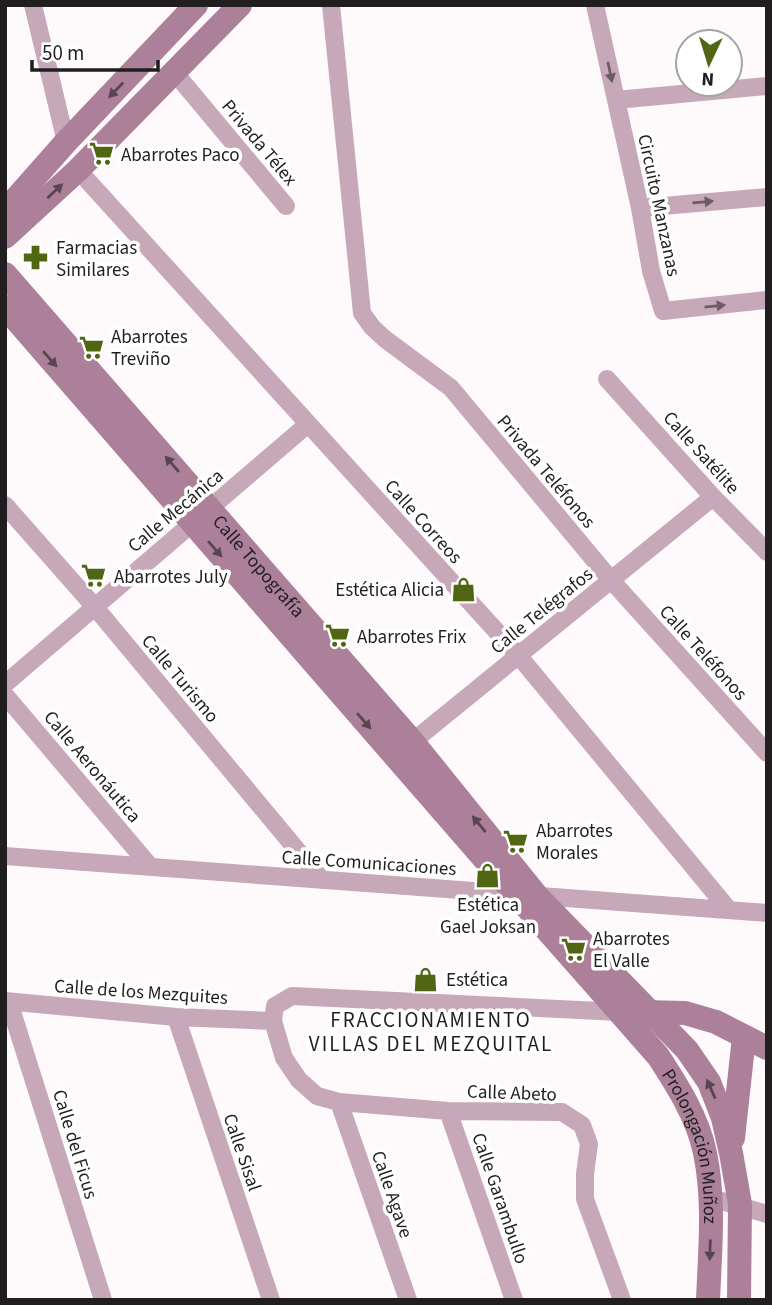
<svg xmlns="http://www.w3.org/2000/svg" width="772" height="1305" viewBox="0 0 772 1305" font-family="'Source Sans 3',sans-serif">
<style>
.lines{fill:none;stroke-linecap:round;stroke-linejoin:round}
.street{stroke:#c7a8b9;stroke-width:18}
.secondary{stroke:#ac8099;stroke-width:24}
.oneway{fill:#6c5c64}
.oneway2{fill:#594550}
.labels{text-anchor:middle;stroke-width:7;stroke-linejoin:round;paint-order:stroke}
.street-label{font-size:19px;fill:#211e1f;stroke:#fff}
.poi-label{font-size:19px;fill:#211e1f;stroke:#fff;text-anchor:start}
.neighbourhood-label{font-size:21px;letter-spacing:2px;fill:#211e1f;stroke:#fff}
</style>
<rect width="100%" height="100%" fill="#fef9fa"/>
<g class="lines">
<path class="street" d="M 33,5 L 66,142
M 331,5 L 362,313 L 372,327 L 385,339 L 451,388 L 611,580 L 767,753
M 595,5 L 640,208 L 651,271 L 663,311 L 767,300
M 175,73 L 286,206
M 616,100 L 767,86
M 78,170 L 518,655 L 729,910
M 640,208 L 767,197
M 607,379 L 713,497 L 767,552
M 5,505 L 94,606 L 322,880
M 5,684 L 308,424
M 5,695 L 149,865
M 406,747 L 713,497
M 5,856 L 767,913
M 5,1001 L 176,1017 L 273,1021
M 9,1002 L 103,1300
M 620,1012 L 292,996 L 275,1006 L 273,1021 L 284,1058 L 299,1080 L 317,1096 L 339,1102 L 448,1111 L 562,1112 L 582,1125 L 589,1144 L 585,1174 L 585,1199 L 622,1300
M 176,1017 L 271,1300
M 339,1102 L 408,1300
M 448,1111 L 514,1300
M 711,1198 L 767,1214"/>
<g class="secondary">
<path d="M 5,211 L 66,142 L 196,5"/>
<path d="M 5,237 L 78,170 L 240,5"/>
<path id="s1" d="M 5,274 L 412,741 L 537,896 L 687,1050 L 709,1082 L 723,1118 L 731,1153 L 740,1204 L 739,1300"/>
<path id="s2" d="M 5,307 L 487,862 L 658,1056 C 677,1085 698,1118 705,1153 C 715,1201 710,1251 708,1300"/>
<path d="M 642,1012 L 685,1013 L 716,1022 L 767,1048"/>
<path d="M 733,1138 L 744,1037"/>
</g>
</g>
<defs><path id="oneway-solid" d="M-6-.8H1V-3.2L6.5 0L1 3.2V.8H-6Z" transform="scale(1.75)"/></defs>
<g class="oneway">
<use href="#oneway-solid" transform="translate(610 72) rotate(78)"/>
<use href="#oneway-solid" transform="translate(703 202) rotate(-5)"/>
<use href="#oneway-solid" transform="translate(715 306) rotate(-6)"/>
</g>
<g class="oneway2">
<use href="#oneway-solid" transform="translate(116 90) rotate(134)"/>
<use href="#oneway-solid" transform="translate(55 191) rotate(-43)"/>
<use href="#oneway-solid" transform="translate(50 359) rotate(49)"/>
<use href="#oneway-solid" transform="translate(172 464) rotate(-131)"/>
<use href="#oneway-solid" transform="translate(215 549) rotate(49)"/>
<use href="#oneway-solid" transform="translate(364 721) rotate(49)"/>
<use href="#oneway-solid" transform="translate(479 824) rotate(-129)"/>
<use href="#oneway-solid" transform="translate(711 1089) rotate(-114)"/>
<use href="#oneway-solid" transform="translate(710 1250) rotate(92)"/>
</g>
<defs>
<symbol id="supermarket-bare" viewBox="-9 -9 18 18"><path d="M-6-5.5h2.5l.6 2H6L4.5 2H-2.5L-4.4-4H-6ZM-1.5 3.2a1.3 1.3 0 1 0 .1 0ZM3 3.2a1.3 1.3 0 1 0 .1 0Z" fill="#516612" stroke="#fff" stroke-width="2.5" paint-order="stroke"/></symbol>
<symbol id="pharmacy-bare" viewBox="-9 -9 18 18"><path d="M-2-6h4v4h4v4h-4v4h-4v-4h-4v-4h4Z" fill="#516612" stroke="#fff" stroke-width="2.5" paint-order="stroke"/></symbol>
<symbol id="shop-bare" viewBox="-9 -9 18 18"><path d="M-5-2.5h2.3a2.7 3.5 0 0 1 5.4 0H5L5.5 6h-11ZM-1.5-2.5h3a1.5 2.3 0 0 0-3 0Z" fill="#516612" stroke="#fff" stroke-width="2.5" paint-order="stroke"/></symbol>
</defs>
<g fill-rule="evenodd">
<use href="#supermarket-bare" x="84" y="136" width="35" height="35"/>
<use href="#pharmacy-bare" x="18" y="240" width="35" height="35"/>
<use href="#supermarket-bare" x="74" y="330" width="35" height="35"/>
<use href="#supermarket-bare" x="76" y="558" width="35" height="35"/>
<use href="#shop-bare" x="446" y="572" width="35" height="35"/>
<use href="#supermarket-bare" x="320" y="618" width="35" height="35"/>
<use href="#supermarket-bare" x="498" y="824" width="35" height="35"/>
<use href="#shop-bare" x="470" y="858" width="35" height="35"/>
<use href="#supermarket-bare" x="556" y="932" width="35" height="35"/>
<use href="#shop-bare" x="408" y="962" width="35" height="35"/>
</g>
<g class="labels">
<g class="street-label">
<text transform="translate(260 142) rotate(50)" y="7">Privada Télex</text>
<text transform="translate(660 205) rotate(78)" y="7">Circuito Manzanas</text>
<text transform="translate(702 452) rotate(48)" y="7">Calle Satélite</text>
<text transform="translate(547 471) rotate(50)" y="7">Privada Teléfonos</text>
<text transform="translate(175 510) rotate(-40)" y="7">Calle Mecánica</text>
<text transform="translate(424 521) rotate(48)" y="7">Calle Correos</text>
<text dy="7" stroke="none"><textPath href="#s1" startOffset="387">Calle Topografía</textPath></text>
<text transform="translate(541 610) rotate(-39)" y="7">Calle Telégrafos</text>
<text transform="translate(704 652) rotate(48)" y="7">Calle Teléfonos</text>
<text transform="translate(181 678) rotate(50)" y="7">Calle Turismo</text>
<text transform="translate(93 766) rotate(50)" y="7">Calle Aeronáutica</text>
<text transform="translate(369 862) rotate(4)" y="7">Calle Comunicaciones</text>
<text transform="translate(141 991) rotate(4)" y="7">Calle de los Mezquites</text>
<text transform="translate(512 1092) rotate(2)" y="7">Calle Abeto</text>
<text transform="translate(76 1144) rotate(73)" y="7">Calle del Ficus</text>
<text dy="7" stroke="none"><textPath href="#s2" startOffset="1092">Prolongación Muñoz</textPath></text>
<text transform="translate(243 1152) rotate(71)" y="7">Calle Sisal</text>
<text transform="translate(393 1194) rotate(71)" y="7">Calle Agave</text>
<text transform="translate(501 1198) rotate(71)" y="7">Calle Garambullo</text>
</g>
<g class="poi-label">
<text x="121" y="161">Abarrotes Paco</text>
<text x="56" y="254">Farmacias<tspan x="56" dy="22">Similares</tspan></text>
<text x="111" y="343">Abarrotes<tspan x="111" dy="22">Treviño</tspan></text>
<text x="114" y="583">Abarrotes July</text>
<text x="444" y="596" text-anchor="end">Estética Alicia</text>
<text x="357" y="643">Abarrotes Frix</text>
<text x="536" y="837">Abarrotes<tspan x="536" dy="22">Morales</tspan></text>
<text x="488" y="911" text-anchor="middle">Estética<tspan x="488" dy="22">Gael Joksan</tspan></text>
<text x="593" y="945">Abarrotes<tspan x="593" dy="22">El Valle</tspan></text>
<text x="446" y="986">Estética</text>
</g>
<g class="neighbourhood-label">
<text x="431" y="1027">FRACCIONAMIENTO<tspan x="431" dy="24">VILLAS DEL MEZQUITAL</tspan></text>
</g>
</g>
<rect width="772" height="1305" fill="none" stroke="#211e1f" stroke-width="14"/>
<g transform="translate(709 63) rotate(184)"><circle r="33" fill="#ffffff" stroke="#a6a5a5" stroke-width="2"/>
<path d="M0-5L12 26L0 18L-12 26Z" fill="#516612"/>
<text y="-10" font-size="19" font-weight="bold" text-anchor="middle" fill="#211e1f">N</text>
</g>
<path d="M32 60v10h126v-10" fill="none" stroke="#211e1f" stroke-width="3.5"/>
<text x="42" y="60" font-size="21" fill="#211e1f" stroke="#ffffff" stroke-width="5" paint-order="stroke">50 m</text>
</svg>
